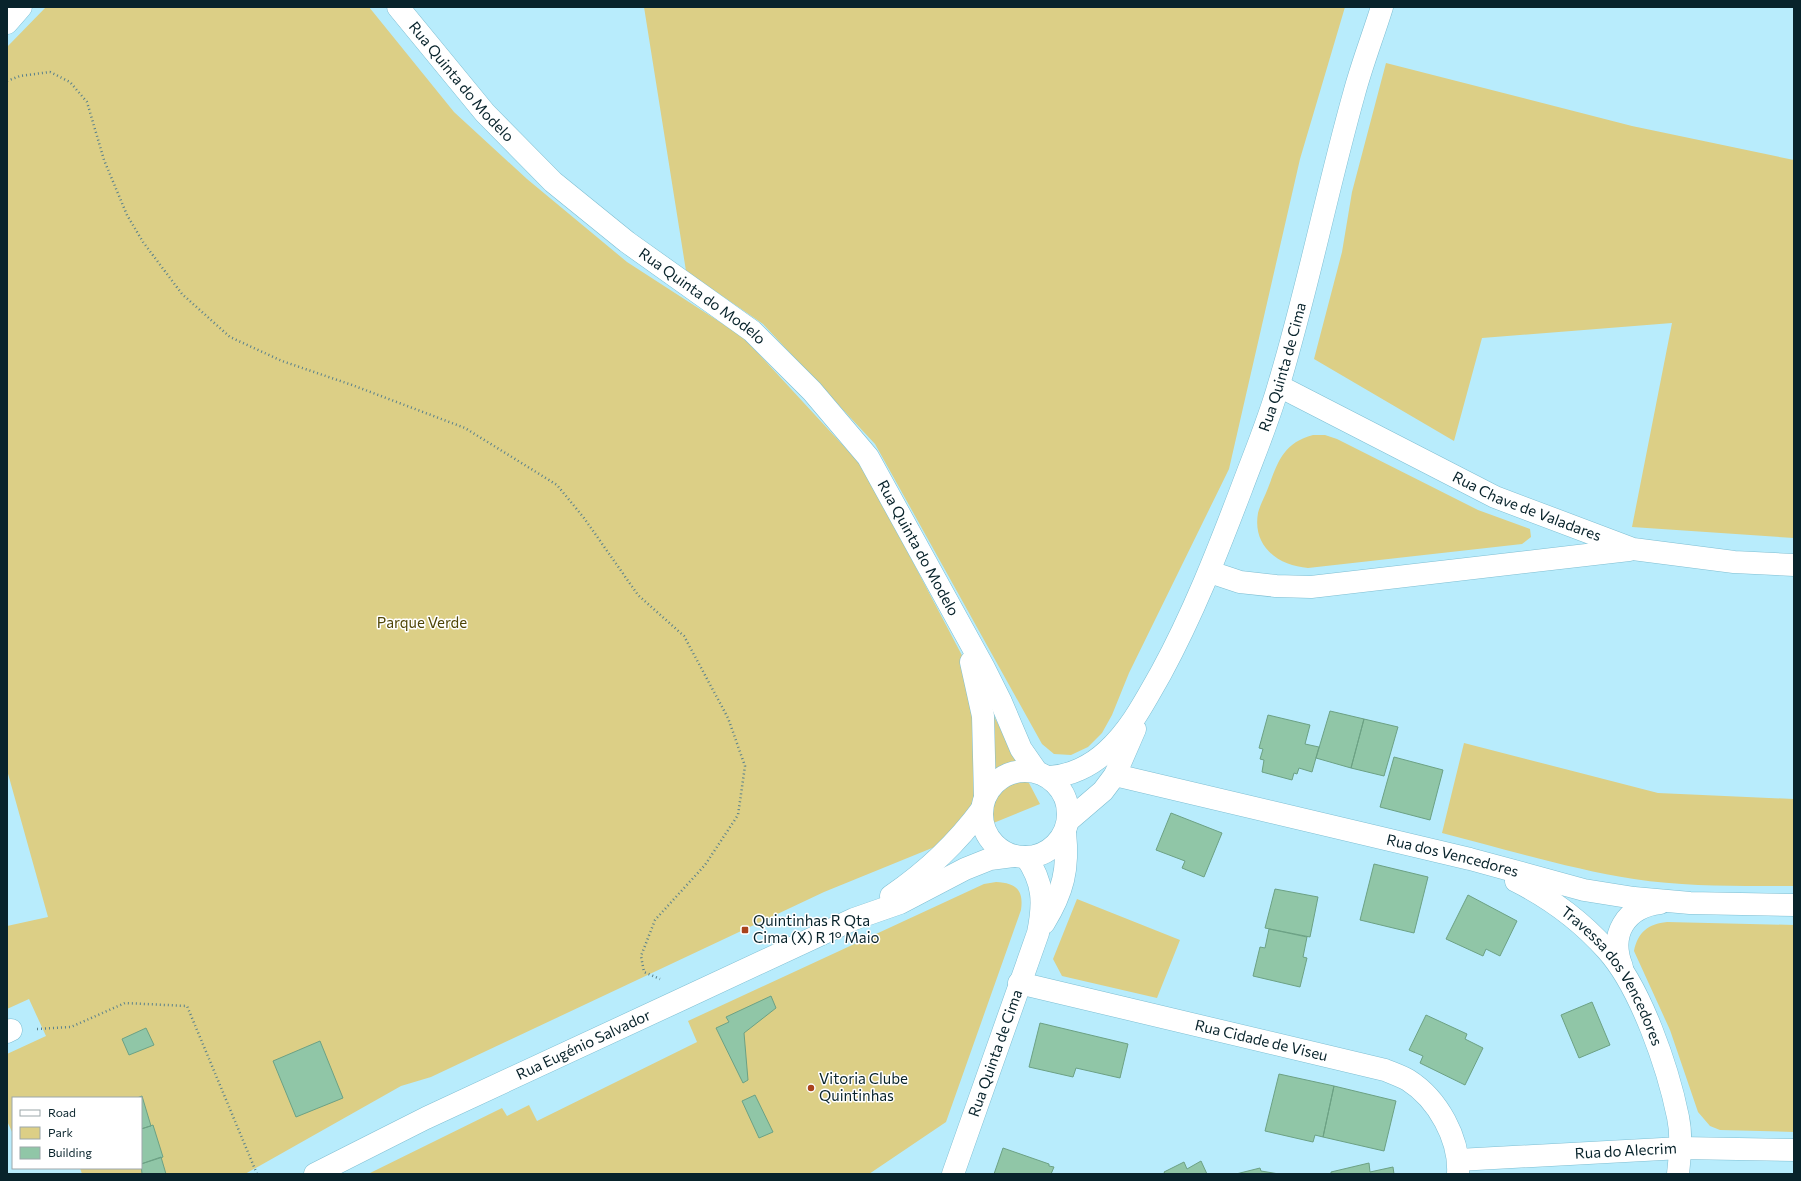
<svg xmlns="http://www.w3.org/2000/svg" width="1801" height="1181" viewBox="0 0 1801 1181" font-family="Commissioner,sans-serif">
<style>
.green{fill:#dccf86}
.building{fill:#90c6a7;stroke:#6ca184}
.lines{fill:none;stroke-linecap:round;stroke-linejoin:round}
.minor-casing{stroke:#7ebed2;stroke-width:23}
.tertiary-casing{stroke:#7ebed2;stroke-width:23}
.path{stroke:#59808c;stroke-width:2.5;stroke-dasharray:1 3;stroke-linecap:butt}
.minor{stroke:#fff;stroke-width:22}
.tertiary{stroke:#fff;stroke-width:22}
.poi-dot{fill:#a9431d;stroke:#fff;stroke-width:1.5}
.labels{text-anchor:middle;stroke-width:3;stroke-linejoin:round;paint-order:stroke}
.street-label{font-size:15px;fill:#08232b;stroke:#fff}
.park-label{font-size:15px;fill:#4f4506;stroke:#fff}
.poi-label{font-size:15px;fill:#08232b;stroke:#fff;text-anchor:start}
</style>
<rect width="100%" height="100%" fill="#b8ecfc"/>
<path class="green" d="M 46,7 L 369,7 L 454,112 L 527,179 L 627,262 L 743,337 L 863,467 L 1040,804 L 824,892 L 431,1077 L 401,1086 L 245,1174 L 82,1174 L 80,1168 L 141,1168 L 141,1098 L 13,1098 L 13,1134 L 7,1121 L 7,1054 L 46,1036 L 29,999 L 7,1009 L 7,926 L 48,917 L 7,770 L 7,47 Z
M 644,7 L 1345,7 L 1300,159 L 1229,469 L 1129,673 L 1112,715 L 1102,733 L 1088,747 L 1071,755 L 1054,754 L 1042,744 L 875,444 L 763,324 L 686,271 Z
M 1386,63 L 1632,126 L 1794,160 L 1794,538 L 1632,527 L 1672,323 L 1482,338 L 1454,441 L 1314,359 L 1342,252 L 1352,192 Z
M 1313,435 L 1325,435 L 1337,439 L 1478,510 L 1530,529 L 1531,537 L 1522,544 L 1308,568 C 1279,566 1252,547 1258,513 C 1260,505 1265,496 1268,488 C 1278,462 1283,443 1313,435 Z
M 1464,743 L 1658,793 L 1794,799 L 1794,886 C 1741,886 1687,887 1634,879 C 1570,869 1505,849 1442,833 Z
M 996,882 C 1015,883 1024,889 1021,910 L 946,1122 L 869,1174 L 368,1174 L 502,1108 L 507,1116 L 529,1105 L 537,1121 L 697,1042 L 688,1021 L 984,884 Z
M 1077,899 L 1180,940 L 1157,998 L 1062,976 L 1053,959 Z
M 1667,922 L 1794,925 L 1794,1132 L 1720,1130 L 1710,1126 L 1698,1112 L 1670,1030 L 1634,951 C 1638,932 1648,924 1667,922 Z"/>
<path class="building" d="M 1330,711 L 1364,719 L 1351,768 L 1316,758 Z
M 1268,715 L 1310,725 L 1305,744 L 1319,747 L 1312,772 L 1299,768 L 1297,774 L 1294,773 L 1292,780 L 1262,772 L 1264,760 L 1260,759 L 1263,749 L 1259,748 Z
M 1364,719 L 1398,727 L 1384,776 L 1351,768 Z
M 1394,757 L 1443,770 L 1430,820 L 1380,807 Z
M 1171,813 L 1222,833 L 1204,877 L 1182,868 L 1185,861 L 1156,850 Z
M 1374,864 L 1428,877 L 1414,933 L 1360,920 Z
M 1275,889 L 1318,897 L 1310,937 L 1265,928 Z
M 1468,895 L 1517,921 L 1500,956 L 1486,949 L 1483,956 L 1446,939 Z
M 1269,929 L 1307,937 L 1303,957 L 1307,958 L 1300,987 L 1253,976 L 1260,947 L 1265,948 Z
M 771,996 L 776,1008 L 744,1033 L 748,1080 L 743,1083 L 716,1028 L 729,1022 L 726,1017 Z
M 1592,1002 L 1610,1045 L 1579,1058 L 1561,1015 Z
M 1426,1015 L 1467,1034 L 1465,1039 L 1483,1048 L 1465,1085 L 1420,1063 L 1423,1056 L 1409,1050 Z
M 1040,1023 L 1128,1044 L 1120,1078 L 1076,1068 L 1073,1077 L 1029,1067 Z
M 146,1028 L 154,1045 L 129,1055 L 122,1039 Z
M 320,1041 L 343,1098 L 296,1117 L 273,1061 Z
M 1279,1074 L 1334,1086 L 1323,1137 L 1315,1135 L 1313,1142 L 1265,1131 Z
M 1334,1086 L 1396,1101 L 1384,1151 L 1323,1137 Z
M 755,1095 L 773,1132 L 759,1138 L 742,1101 Z
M 142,1096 L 151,1126 L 141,1129 L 141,1098 L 137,1098 Z
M 153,1125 L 163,1157 L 141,1164 L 141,1129 Z
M 1003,1148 L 1049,1164 L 1049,1166 L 1054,1167 L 1051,1174 L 994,1174 Z
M 161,1157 L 166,1174 L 142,1174 L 141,1164 Z
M 1201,1161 L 1207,1174 L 1165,1174 L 1164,1172 L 1184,1162 L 1187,1169 Z
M 1369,1163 L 1370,1172 L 1393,1167 L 1394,1174 L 1331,1174 L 1331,1172 Z
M 1260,1168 L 1261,1171 L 1279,1174 L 1236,1174 Z"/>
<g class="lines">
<defs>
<g id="minor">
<path d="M 7,23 L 21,7"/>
<path id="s1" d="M 1115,775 L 1470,859 L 1584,890 L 1634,898 L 1690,903 L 1794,905"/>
<path id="s2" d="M 1516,881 C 1550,898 1582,922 1607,950 C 1641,988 1668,1068 1678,1117 C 1682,1136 1680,1155 1678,1174"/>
<path d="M 1622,967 C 1609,935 1625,907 1660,903"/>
<path id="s3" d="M 1019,983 L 1385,1070 C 1392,1073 1401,1076 1408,1080 C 1438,1099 1460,1139 1458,1174"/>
<path d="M 7,1032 L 11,1030"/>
<path id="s4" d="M 1458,1160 L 1681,1148 L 1794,1150"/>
</g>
<g id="tertiary">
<path id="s5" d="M 398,7 L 485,113 L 553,182 L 627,242 L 752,331 L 812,391 L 868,457 L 983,666 L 1001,702 L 1021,749 L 1037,772"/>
<path id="s6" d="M 1279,386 L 1495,497 L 1633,549 L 1734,562 L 1794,565"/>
<path d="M 1210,572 L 1240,582 L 1276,586 L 1311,587 L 1629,550"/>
<path d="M 971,662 L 983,716 L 985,797"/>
<circle cx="1025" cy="814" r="43"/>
<path id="s7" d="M 1049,777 C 1070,776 1091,766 1107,751 C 1131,729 1145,701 1161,673 C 1193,614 1217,553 1241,490 C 1254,455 1269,420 1279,384 C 1308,288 1327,190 1354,94 C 1362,64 1373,36 1382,7"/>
<path d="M 1068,821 L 1103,791 L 1115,775 L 1135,729"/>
<path d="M 891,896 C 926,872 957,843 982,809"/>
<path d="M 1044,923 C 1063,892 1069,869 1065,832"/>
<path id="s8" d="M 315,1174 L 426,1118 L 678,1001 L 854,919 L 900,903 L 965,869 L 990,859 L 1013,856"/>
<path id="s9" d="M 953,1174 L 1038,933 C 1044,903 1044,883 1026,857"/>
</g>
</defs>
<use href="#minor" class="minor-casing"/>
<use href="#tertiary" class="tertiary-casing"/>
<path class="path" d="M 7,81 L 20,76 L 50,72 L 70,82 L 87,102 L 104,160 L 127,215 L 143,242 L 182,294 L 230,337 L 282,361 L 352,385 L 465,428 L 557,485 L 584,518 L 638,595 L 684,636 L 728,718 L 745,766 L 738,815 L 705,865 L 655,920 L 641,956 L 644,972 L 660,979
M 37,1029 L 71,1027 L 125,1003 L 187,1006 L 257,1174"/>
<use href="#minor" class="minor"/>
<use href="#tertiary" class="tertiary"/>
</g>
<g class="poi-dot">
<rect x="741" y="926" width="8" height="8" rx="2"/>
<circle cx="811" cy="1088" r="4"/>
</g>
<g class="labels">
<g class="street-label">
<text dy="5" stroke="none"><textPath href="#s5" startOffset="98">Rua Quinta do Modelo</textPath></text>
<text dy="5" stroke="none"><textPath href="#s5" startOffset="422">Rua Quinta do Modelo</textPath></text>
<text dy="5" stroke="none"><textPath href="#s7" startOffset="490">Rua Quinta de Cima</textPath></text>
<text dy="5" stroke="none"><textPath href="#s6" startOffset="276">Rua Chave de Valadares</textPath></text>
<text dy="5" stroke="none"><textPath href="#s5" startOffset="758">Rua Quinta do Modelo</textPath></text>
<text dy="5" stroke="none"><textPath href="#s1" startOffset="347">Rua dos Vencedores</textPath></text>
<text dy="5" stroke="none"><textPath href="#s2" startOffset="139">Travessa dos Vencedores</textPath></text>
<text dy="5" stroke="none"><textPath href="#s3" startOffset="249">Rua Cidade de Viseu</textPath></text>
<text dy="5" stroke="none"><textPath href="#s8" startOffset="298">Rua Eugénio Salvador</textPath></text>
<text dy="5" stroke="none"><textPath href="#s9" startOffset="128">Rua Quinta de Cima</textPath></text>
<text dy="5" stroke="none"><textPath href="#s4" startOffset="168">Rua do Alecrim</textPath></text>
</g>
<g class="park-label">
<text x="422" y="628">Parque Verde</text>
</g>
<g class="poi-label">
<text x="753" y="926">Quintinhas R Qta<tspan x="753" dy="17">Cima (X) R 1º Maio</tspan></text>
<text x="819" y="1084">Vitoria Clube<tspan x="819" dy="17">Quintinhas</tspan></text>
</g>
</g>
<rect width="1801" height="1181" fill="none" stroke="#08232b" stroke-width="16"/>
<rect x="12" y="1097" width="130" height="72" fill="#ffffff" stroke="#9ca7aa"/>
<rect x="20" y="1110" width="20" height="6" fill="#ffffff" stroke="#9ca7aa"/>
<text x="48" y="1117" font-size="12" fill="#08232b">Road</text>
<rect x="20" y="1127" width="20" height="12" fill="#dccf86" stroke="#9ca7aa"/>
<text x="48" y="1137" font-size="12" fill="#08232b">Park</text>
<rect x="20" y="1147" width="20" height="12" fill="#90c6a7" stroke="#9ca7aa"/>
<text x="48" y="1157" font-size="12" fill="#08232b">Building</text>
</svg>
